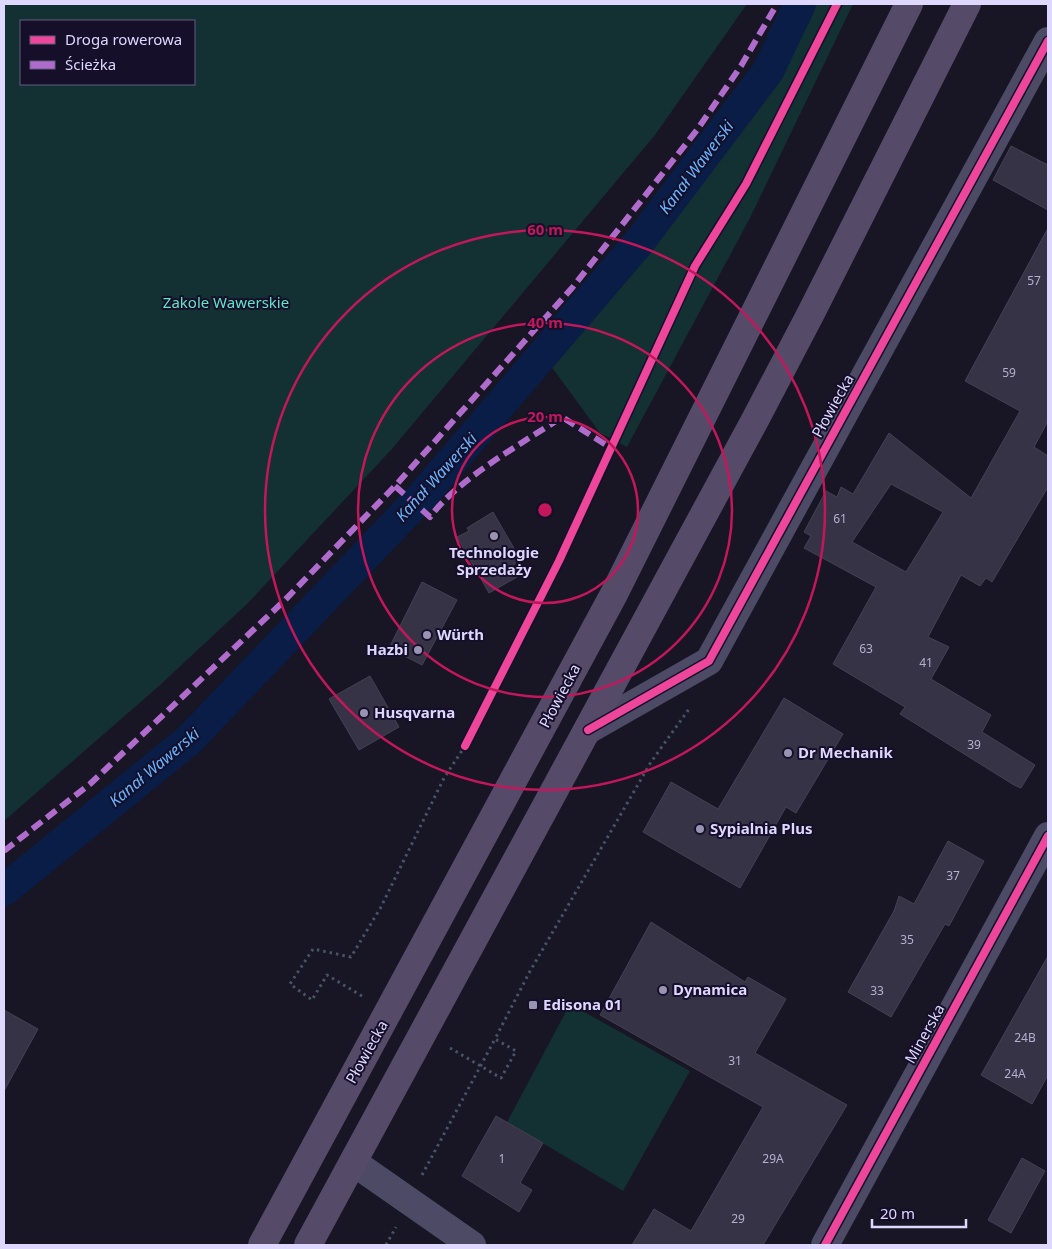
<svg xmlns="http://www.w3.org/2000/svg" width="1052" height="1249" viewBox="0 0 1052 1249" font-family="'Noto Sans',sans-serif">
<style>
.green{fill:#133032;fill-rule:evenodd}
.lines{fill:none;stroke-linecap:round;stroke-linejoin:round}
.canal{stroke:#0a1d47;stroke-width:32}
.building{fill:#373346;stroke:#454057;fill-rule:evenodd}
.path{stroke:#465465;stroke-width:3;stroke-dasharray:2.5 4;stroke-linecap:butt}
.minor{stroke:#4c4a65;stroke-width:28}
.major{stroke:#554b69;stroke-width:28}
.quiet{stroke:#b06ccc;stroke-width:6;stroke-dasharray:12 6;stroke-linecap:butt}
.cycleway-casing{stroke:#150f2a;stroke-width:11}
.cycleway{stroke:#ed469a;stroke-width:8}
.ring{fill:none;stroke:#c2185b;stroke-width:2.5}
.poi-dot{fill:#9994b2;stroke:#150f2a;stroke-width:2}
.labels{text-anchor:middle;stroke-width:4;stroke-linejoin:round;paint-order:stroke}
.number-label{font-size:12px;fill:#b4afd1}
.park-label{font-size:15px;fill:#5fe5c7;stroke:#150f2a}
.street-label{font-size:15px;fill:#ded8ff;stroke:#150f2a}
.poi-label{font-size:15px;font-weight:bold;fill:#ded8ff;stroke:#150f2a;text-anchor:start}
.water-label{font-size:16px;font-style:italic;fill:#66b4ff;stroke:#150f2a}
.centre{fill:#c2185b;stroke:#150f2a;stroke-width:2.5}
.ring-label{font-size:15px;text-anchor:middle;font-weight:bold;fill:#c2185b;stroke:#150f2a;stroke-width:4;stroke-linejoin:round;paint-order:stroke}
</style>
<rect width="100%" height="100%" fill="#181524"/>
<path class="green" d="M 4,4 L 747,4 L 655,135 L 391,450 L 247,604 L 159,686 L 4,821 ZM 194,21 L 194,84 L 21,84 L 21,21 Z
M 809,4 L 853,4 L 750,218 L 627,447 L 600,433 L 548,362 L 777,70 Z
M 570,1004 L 690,1071 L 623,1191 L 507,1122 Z"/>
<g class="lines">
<path class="canal" d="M 4,890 L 189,740 L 422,496 L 640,241 L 768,71 L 800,4"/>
</g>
<path class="building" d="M 1011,146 L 1048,165 L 1048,210 L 993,180 Z
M 1048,228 L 1048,421 L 1034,447 L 1048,456 L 1048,487 L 992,582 L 986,578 L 980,586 L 961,575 L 928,637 L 949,647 L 931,679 L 991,715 L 982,732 L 1035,765 L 1021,788 L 1014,785 L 900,714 L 905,707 L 833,664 L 876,587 L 804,548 L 811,536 L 804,532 L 826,491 L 837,497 L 841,487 L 853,494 L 889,433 L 971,498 L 1020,411 L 965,381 ZM 891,484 L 943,512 L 906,572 L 852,542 Z
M 493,512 L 519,557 L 512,568 L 517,577 L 489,593 L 457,537 L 469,531 L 467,528 Z
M 422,582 L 457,600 L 422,665 L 389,648 Z
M 370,676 L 399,727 L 359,750 L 329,699 Z
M 784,698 L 843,734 L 796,813 L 786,807 L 740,888 L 643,832 L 671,782 L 718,809 Z
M 948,841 L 984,861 L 949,926 L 945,924 L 891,1017 L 848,992 L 894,911 L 899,896 L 914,904 Z
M 651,922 L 745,982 L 748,977 L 786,999 L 755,1053 L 847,1105 L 763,1245 L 632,1245 L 654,1209 L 691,1231 L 763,1107 L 600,1015 Z
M 1048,956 L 1048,1075 L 1032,1104 L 981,1075 Z
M 4,1010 L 38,1029 L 4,1091 Z
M 496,1116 L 543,1143 L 520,1183 L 532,1190 L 519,1212 L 462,1176 Z
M 1022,1158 L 1045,1171 L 1011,1233 L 988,1220 Z"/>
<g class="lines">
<path class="path" d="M 362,996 L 327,975 L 312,1000 L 290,984 L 313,949 L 351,957 L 381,907 L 444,778 L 465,746
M 450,1048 L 501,1078 L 516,1051 L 495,1039 L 529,973 L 651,762 L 689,709
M 422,1175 L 495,1039
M 386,1245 L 396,1227"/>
<path class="minor" d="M 588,730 L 709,661 L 1048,41
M 353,1162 L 472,1245
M 825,1245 L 1048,836"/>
<path class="major" d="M 262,1245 L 614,594 L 909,4
M 308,1245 L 755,420 L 811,313 L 967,4"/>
<path class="quiet" d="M 395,486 L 430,517 C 458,479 521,444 562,417 L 611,448
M 4,851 L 90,784 L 285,600 L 395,486 L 572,288 L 697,130 L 741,66 L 777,4"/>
<defs>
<path id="cycleway" d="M 588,730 L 709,661 L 1048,41
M 465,746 L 559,561 L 695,266 L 746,184 L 837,4
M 825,1245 L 1048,836"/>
</defs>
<use href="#cycleway" class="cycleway-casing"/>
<use href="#cycleway" class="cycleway"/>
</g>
<g class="ring">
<circle cx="545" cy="510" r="93"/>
<circle cx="545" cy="510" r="187"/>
<circle cx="545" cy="510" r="280"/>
</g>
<g class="poi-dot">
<circle cx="494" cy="536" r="5"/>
<circle cx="427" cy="635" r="5"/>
<circle cx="418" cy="650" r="5"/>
<circle cx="364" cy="713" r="5"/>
<circle cx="788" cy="753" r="5"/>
<circle cx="700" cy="829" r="5"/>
<circle cx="663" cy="990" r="5"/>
<rect x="528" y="1000" width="10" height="10" rx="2.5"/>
</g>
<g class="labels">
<g class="number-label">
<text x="1034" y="285">57</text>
<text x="1009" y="377">59</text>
<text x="840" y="523">61</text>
<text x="866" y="653">63</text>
<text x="926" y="667">41</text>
<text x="974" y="749">39</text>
<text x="953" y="880">37</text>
<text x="907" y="944">35</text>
<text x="877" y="995">33</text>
<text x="1025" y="1042">24B</text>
<text x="735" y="1065">31</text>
<text x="1015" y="1078">24A</text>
<text x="502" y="1163">1</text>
<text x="773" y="1163">29A</text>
<text x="738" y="1223">29</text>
</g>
<g class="park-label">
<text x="226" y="308">Zakole Wawerskie</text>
</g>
<g class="street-label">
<text transform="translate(833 406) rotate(-61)" y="5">Płowiecka</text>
<text transform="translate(560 696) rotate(-62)" y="5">Płowiecka</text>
<text transform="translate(925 1034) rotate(-61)" y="5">Minerska</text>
<text transform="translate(367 1052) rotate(-61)" y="5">Płowiecka</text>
</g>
<g class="poi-label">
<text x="494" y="558" text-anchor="middle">Technologie<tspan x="494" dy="17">Sprzedaży</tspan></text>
<text x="437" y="640">Würth</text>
<text x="408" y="655" text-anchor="end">Hazbi</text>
<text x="374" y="718">Husqvarna</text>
<text x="798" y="758">Dr Mechanik</text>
<text x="710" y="834">Sypialnia Plus</text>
<text x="673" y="995">Dynamica</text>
<text x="543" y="1010">Edisona 01</text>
</g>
<g class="water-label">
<text transform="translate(696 167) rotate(-53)" y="6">Kanał Wawerski</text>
<text transform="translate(436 477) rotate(-48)" y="6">Kanał Wawerski</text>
<text transform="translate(154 767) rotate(-40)" y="6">Kanał Wawerski</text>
</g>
</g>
<circle cx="545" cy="510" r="8" class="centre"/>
<g class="ring-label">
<text x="545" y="235">60 m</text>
<text x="545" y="328">40 m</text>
<text x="545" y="422">20 m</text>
</g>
<rect width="1052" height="1249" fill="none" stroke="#ded8ff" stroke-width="10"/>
<rect x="20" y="20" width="175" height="65" fill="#150f2a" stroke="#655f7f"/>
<rect x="30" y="36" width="25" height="8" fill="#ed469a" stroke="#655f7f"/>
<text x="65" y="45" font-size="15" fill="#ded8ff">Droga rowerowa</text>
<rect x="30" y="61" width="25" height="8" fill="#b06ccc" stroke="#655f7f"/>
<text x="65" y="70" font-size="15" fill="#ded8ff">Ścieżka</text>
<path d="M872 1219v8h94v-8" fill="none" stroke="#ded8ff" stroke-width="2.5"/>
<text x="880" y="1219" font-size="15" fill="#ded8ff" stroke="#150f2a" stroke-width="4" paint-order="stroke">20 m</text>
</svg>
